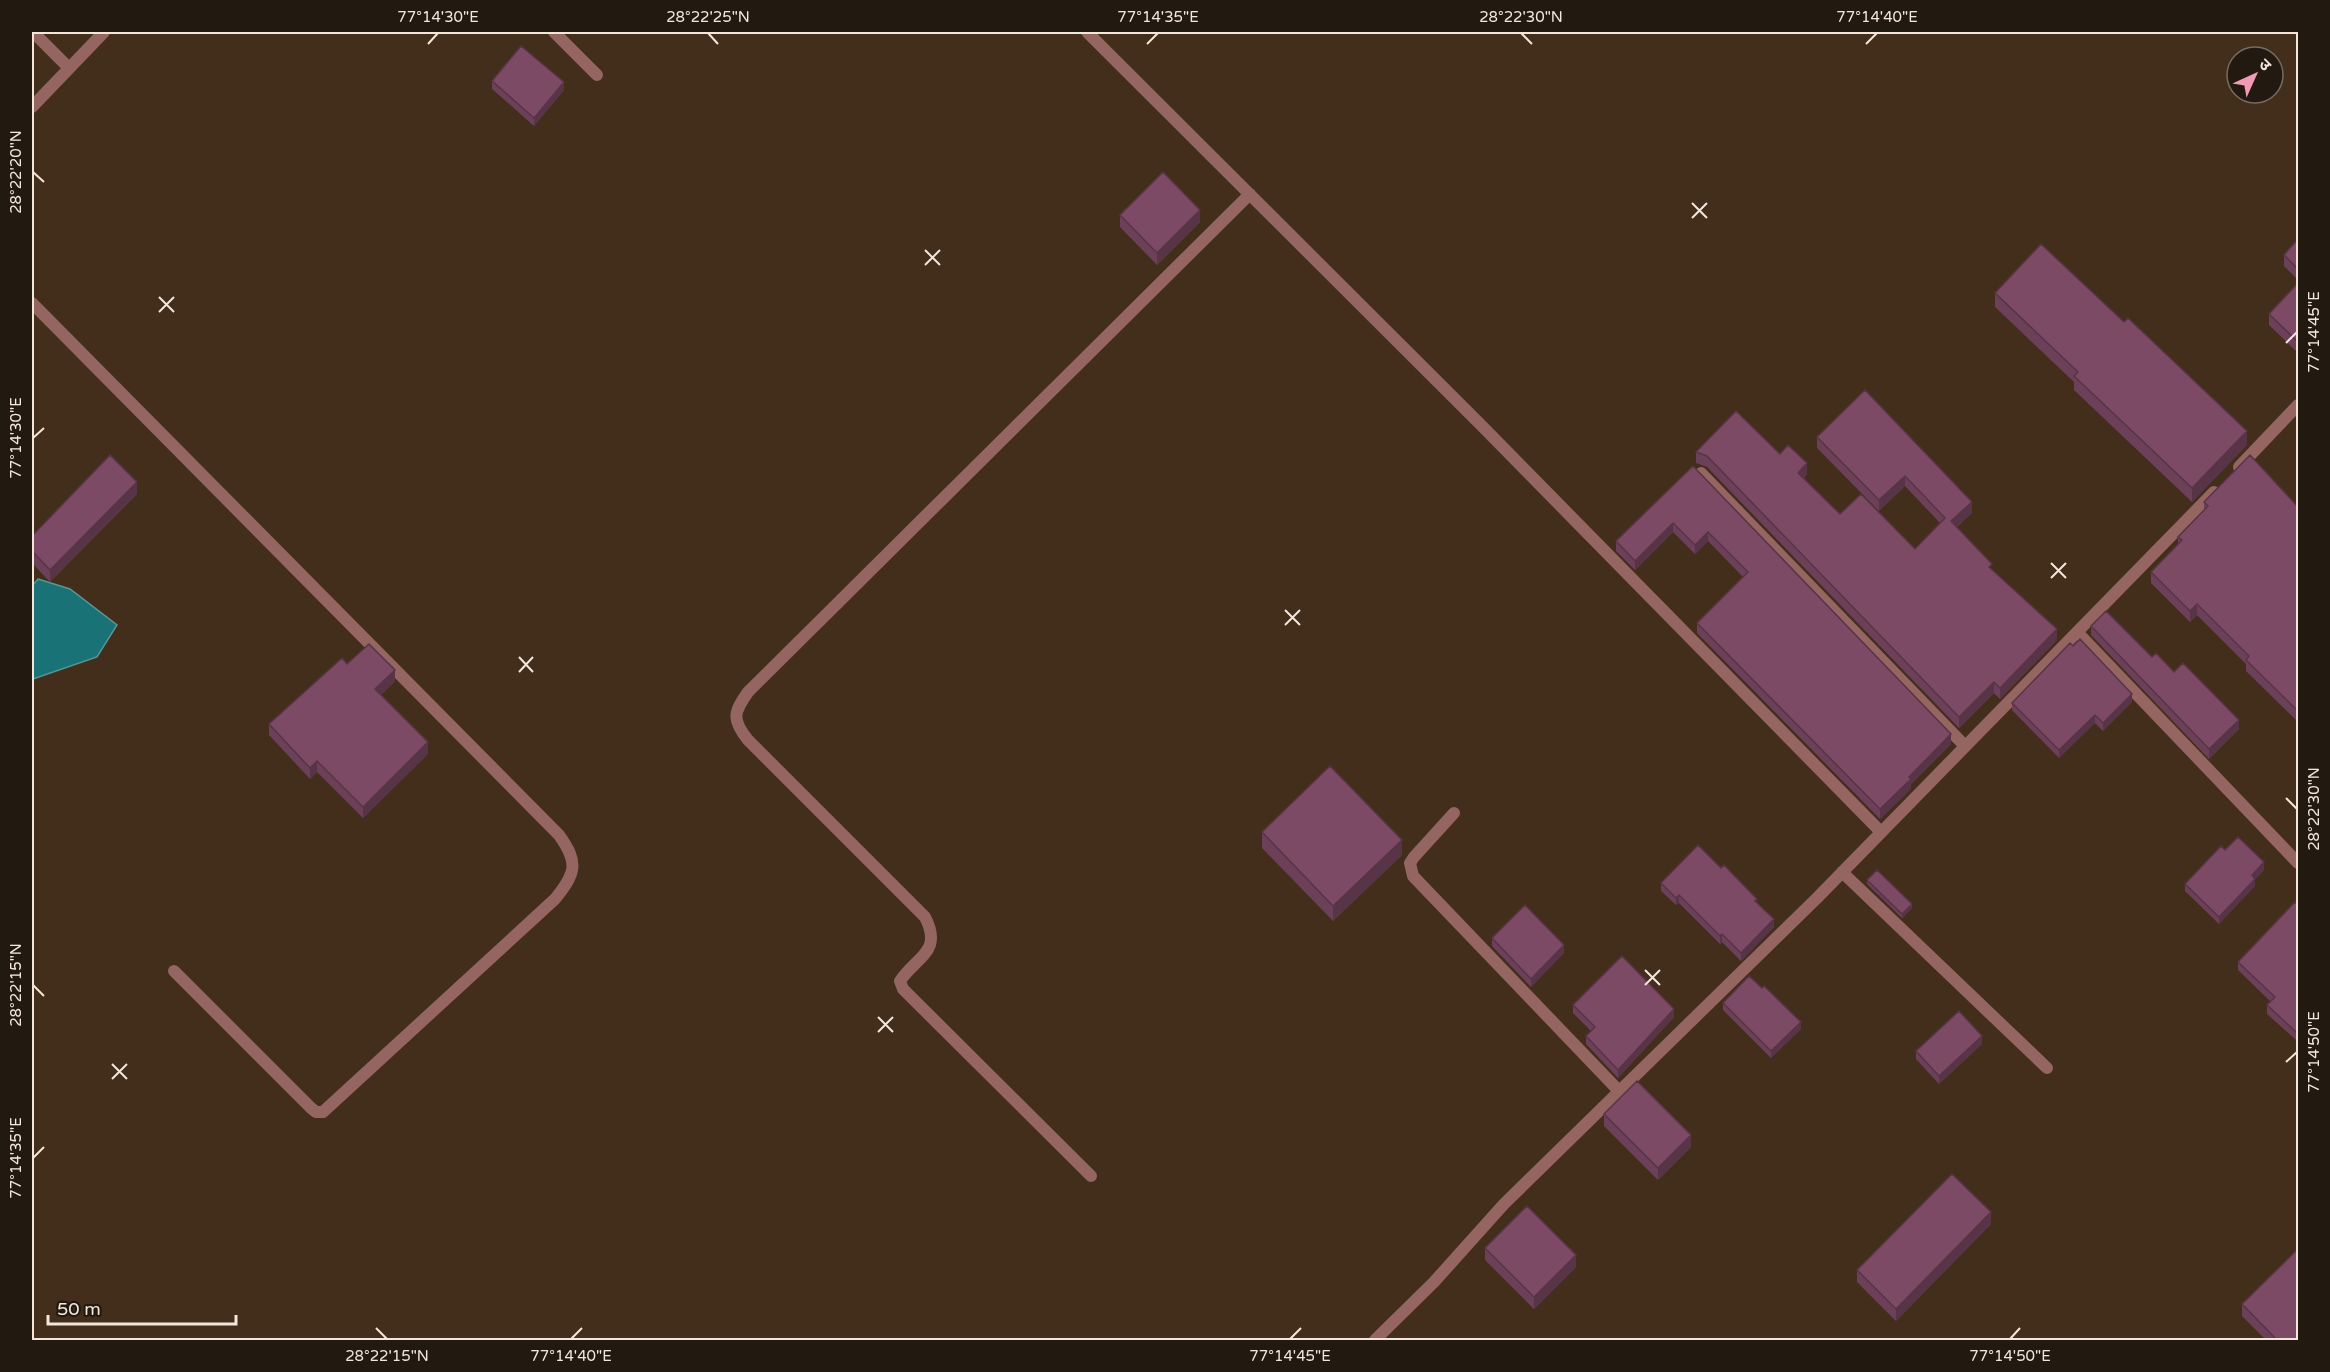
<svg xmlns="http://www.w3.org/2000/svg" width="2330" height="1372" viewBox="0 0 2330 1372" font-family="'Varela Round','Noto Sans Devanagari',sans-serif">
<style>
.water{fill:#197276;stroke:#5b9594;stroke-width:1.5}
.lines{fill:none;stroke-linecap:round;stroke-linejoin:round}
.minor{stroke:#956561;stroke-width:12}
.wall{fill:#6c4058}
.shaded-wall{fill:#583447}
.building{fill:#7d4a66;stroke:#583447;stroke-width:1.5}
.ticks{fill:none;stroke:#f4e6db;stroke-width:2}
.neatline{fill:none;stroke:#f4e6db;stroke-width:2}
.ticks-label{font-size:15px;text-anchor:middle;fill:#f4e6db}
</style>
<rect width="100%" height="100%" fill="#432e1c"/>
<path class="water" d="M 38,579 L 70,589 L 117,625 L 97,657 L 33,679 L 32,586 Z"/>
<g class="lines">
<path class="minor" d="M 33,32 L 69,68
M 554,32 L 597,75
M 1087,32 L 1480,424 L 1881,832
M 32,107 L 104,32
M 32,303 L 559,835 C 579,863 576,873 555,899 L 323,1112 L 316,1112 L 311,1108 L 174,971
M 2239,467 L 2298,405
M 1701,473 L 1965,746
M 2077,632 L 2298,863
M 1454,813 L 1414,857 L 1410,863 L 1413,876 L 1619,1091
M 1842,872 L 2047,1068
M 1091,1176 L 903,989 L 900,981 C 917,956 943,952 925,917 L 748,740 C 731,719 734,712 748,692 L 1250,194
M 1375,1340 L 1434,1282 L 1504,1204 L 1817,898 L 2214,492"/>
</g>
<path class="wall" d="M 492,81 L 564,90 L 534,126 L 492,89 Z
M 1120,215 L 1200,222 L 1157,265 L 1120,227 Z
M 2298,239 L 2298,280 L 2284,266 L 2284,255 Z
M 2298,283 L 2298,353 L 2269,325 L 2269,314 Z
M 1995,293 L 2247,445 L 2192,502 L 2074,390 L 2074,382 L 1995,307 Z
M 1865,390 L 1972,513 L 1957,527 L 1992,570 L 2057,640 L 2000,699 L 1994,693 L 1959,728 L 1707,467 L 1696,463 L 1696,452 L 1780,454 L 1807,474 L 1804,478 L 1840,514 L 1915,549 L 1940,523 L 1905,486 L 1879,511 L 1817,448 L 1817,437 Z
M 1693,466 L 1951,744 L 1911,784 L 1911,789 L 1880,819 L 1697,633 L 1697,623 L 1743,577 L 1708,541 L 1695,554 L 1673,532 L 1635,570 L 1616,551 L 1616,541 Z
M 137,494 L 50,582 L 32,563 L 32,536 Z
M 2204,502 L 2298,507 L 2298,722 L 2246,671 L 2246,664 L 2197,615 L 2190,622 L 2151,583 L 2151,572 L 2178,544 L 2178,537 L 2204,510 Z
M 2091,626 L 2152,657 L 2174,672 L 2239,729 L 2209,759 L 2091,635 Z
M 347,664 L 395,681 L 381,695 L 428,754 L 363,818 L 317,772 L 310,779 L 269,735 L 269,724 Z
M 2132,702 L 2103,731 L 2095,723 L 2059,758 L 2012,710 L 2012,703 Z
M 1262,832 L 1402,855 L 1333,921 L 1262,848 Z
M 2225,850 L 2264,870 L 2255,879 L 2255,886 L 2219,924 L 2185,891 L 2185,884 Z
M 1721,868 L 1757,903 L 1774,927 L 1741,961 L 1722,942 L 1720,944 L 1679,903 L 1676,905 L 1661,891 L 1661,883 Z
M 1867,880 L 1912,908 L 1902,918 L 1867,884 Z
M 2298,905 L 2296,1040 L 2267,1014 L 2267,1005 L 2271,1002 L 2238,970 L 2238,962 Z
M 1492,938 L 1564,953 L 1531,987 L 1492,946 Z
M 1723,1003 L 1801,1029 L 1771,1058 L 1723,1010 Z
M 1573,1005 L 1674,1017 L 1618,1078 L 1586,1044 L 1586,1036 L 1591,1031 L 1573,1013 Z
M 1982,1044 L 1939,1084 L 1916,1059 L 1916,1051 Z
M 1604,1114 L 1691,1147 L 1658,1180 L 1604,1126 Z
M 1991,1224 L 1896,1321 L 1857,1282 L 1857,1270 Z
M 1485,1248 L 1576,1267 L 1534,1309 L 1485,1260 Z
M 2242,1304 L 2298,1341 L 2267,1341 L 2242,1316 Z"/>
<path class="shaded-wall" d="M 564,82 L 564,90 L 534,126 L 534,118 Z
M 34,85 L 34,93 L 32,96 L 32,88 Z
M 1200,210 L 1200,222 L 1157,265 L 1157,253 Z
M 2247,431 L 2247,445 L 2192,502 L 2192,488 Z
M 1807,463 L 1807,474 L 1798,484 L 1798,473 Z
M 1905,476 L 1905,486 L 1879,511 L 1879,500 Z
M 137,482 L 137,494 L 50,582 L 50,570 Z
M 1972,502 L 1972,513 L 1951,532 L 1951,521 Z
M 1673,523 L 1673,532 L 1635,570 L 1635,561 Z
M 1708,532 L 1708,541 L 1695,554 L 1695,545 Z
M 2197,604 L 2197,615 L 2190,622 L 2190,611 Z
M 2057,629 L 2057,640 L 2000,699 L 2000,688 Z
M 395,670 L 395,681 L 375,701 L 375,689 Z
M 1994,682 L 1994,693 L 1959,728 L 1959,717 Z
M 2132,694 L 2132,702 L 2103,731 L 2103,723 Z
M 2095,715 L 2095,723 L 2059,758 L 2059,750 Z
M 2239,720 L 2239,729 L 2209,759 L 2209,749 Z
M 1951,734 L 1951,744 L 1911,784 L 1911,789 L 1880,819 L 1880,809 L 1909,777 Z
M 428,742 L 428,754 L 363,818 L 363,807 Z
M 317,761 L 317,772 L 310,779 L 310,768 Z
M 1402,840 L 1402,855 L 1333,921 L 1333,906 Z
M 2264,862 L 2264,870 L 2255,879 L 2255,886 L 2219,924 L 2219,917 L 2252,875 Z
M 1679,895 L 1679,903 L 1676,905 L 1676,898 Z
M 1912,904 L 1912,908 L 1902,918 L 1902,914 Z
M 1774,919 L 1774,927 L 1741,961 L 1741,953 Z
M 1722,934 L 1722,942 L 1720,944 L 1720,936 Z
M 1564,945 L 1564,953 L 1531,987 L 1531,979 Z
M 1674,1009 L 1674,1017 L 1618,1078 L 1618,1070 Z
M 1801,1022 L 1801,1029 L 1771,1058 L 1771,1051 Z
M 2298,1029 L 2298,1038 L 2296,1040 L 2296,1032 Z
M 1982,1036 L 1982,1044 L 1939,1084 L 1939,1076 Z
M 1691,1135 L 1691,1147 L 1658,1180 L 1658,1168 Z
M 1991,1212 L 1991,1224 L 1896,1321 L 1896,1309 Z
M 1576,1255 L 1576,1267 L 1534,1309 L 1534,1297 Z"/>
<path class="building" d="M 521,46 L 564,82 L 534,118 L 492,81 Z
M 1163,172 L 1200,210 L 1157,253 L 1120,215 Z
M 2298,239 L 2298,269 L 2284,255 Z
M 2041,244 L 2124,322 L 2128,318 L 2247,431 L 2192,488 L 2074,376 L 2078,372 L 1995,293 Z
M 2298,283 L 2298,342 L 2269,314 Z
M 1865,390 L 1972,502 L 1951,521 L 1992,564 L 1989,567 L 2057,629 L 2000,688 L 1994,682 L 1959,717 L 1707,456 L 1696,452 L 1736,411 L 1780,454 L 1788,445 L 1807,463 L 1798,473 L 1840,514 L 1861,494 L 1915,549 L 1945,518 L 1905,476 L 1879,500 L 1817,437 Z
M 110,455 L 137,482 L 50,570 L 32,551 L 32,536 Z
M 2250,455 L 2298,507 L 2298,711 L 2246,660 L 2249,656 L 2197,604 L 2190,611 L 2151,572 L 2182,540 L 2178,537 L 2208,506 L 2204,502 Z
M 1693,466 L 1951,734 L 1909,777 L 1911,779 L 1880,809 L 1697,623 L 1748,572 L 1708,532 L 1695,545 L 1673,523 L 1635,561 L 1616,541 Z
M 2106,611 L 2152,657 L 2156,653 L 2174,672 L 2183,663 L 2239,720 L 2209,749 L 2091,626 Z
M 2080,639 L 2132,694 L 2103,723 L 2095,715 L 2059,750 L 2012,703 L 2070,643 L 2073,646 Z
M 369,644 L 395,670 L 375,689 L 428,742 L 363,807 L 317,761 L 310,768 L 269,724 L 342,658 L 347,664 Z
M 1330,766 L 1402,840 L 1333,906 L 1262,832 Z
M 2238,837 L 2264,862 L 2252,875 L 2255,879 L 2219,917 L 2185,884 L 2221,846 L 2225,850 Z
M 1698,845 L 1721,868 L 1724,865 L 1757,899 L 1755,901 L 1774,919 L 1741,953 L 1722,934 L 1720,936 L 1679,895 L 1676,898 L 1661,883 Z
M 1877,870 L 1912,904 L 1902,914 L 1867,880 Z
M 2295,902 L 2298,905 L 2298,1029 L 2296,1032 L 2267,1005 L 2275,997 L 2238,962 Z
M 1525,905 L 1564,945 L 1531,979 L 1492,938 Z
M 1622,956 L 1674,1009 L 1618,1070 L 1586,1036 L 1595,1027 L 1573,1005 Z
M 1749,976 L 1762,988 L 1764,986 L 1801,1022 L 1771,1051 L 1723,1003 Z
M 1959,1011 L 1982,1036 L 1939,1076 L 1916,1051 Z
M 1637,1081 L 1691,1135 L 1658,1168 L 1604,1114 Z
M 1952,1174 L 1991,1212 L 1896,1309 L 1857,1270 Z
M 1527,1206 L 1576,1255 L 1534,1297 L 1485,1248 Z
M 2296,1251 L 2298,1253 L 2298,1341 L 2278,1341 L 2242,1304 Z"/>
<path class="ticks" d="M 708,33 L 718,44M 1521,33 L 1532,44M 428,44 L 438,33M 1147,44 L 1158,33M 1866,44 L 1877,33M 33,172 L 44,182M 1692,203 L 1707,218M 1692,218 L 1707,203M 925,250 L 940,265M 925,265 L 940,250M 159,297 L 174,312M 159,312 L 174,297M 2286,343 L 2297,332M 33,438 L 44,428M 2051,563 L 2066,578M 2051,578 L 2066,563M 1285,610 L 1300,625M 1285,625 L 1300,610M 519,657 L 533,672M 519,672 L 533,657M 2286,798 L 2297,809M 1645,970 L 1660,985M 33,985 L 44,996M 1645,985 L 1660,970M 878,1017 L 893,1032M 878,1032 L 893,1017M 2286,1062 L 2297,1052M 112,1064 L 127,1079M 112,1079 L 127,1064M 33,1158 L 44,1147M 376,1328 L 387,1339M 571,1339 L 582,1328M 1290,1339 L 1301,1328M 2010,1339 L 2020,1328"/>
<rect width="2330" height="1372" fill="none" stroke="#221911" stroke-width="66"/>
<g transform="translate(2255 75) rotate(45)"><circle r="28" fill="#221911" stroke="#766b62" stroke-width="1.5"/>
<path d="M0-4.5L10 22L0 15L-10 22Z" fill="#f09ab5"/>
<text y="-9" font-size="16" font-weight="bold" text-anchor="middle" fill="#f4e6db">उ</text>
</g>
<path d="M48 1315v9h188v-9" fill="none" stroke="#f4e6db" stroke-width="3"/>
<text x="57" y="1315" font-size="18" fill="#f4e6db" stroke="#221911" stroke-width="4.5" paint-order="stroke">50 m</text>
<rect x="33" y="33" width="2264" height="1306" class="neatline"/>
<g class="ticks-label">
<text x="438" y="22">77°14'30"E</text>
<text x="708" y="22">28°22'25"N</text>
<text x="1158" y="22">77°14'35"E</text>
<text x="1521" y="22">28°22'30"N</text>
<text x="1877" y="22">77°14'40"E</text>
<text transform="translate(16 172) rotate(-90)" y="5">28°22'20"N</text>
<text transform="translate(2314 332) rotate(-90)" y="5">77°14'45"E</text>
<text transform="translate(16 438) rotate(-90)" y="5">77°14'30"E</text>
<text transform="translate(2314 809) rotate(-90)" y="5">28°22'30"N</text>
<text transform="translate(16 985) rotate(-90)" y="5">28°22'15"N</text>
<text transform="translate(2314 1052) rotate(-90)" y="5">77°14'50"E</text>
<text transform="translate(16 1158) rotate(-90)" y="5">77°14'35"E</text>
<text x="387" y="1361">28°22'15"N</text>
<text x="571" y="1361">77°14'40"E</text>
<text x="1290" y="1361">77°14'45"E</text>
<text x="2010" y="1361">77°14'50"E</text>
</g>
</svg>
